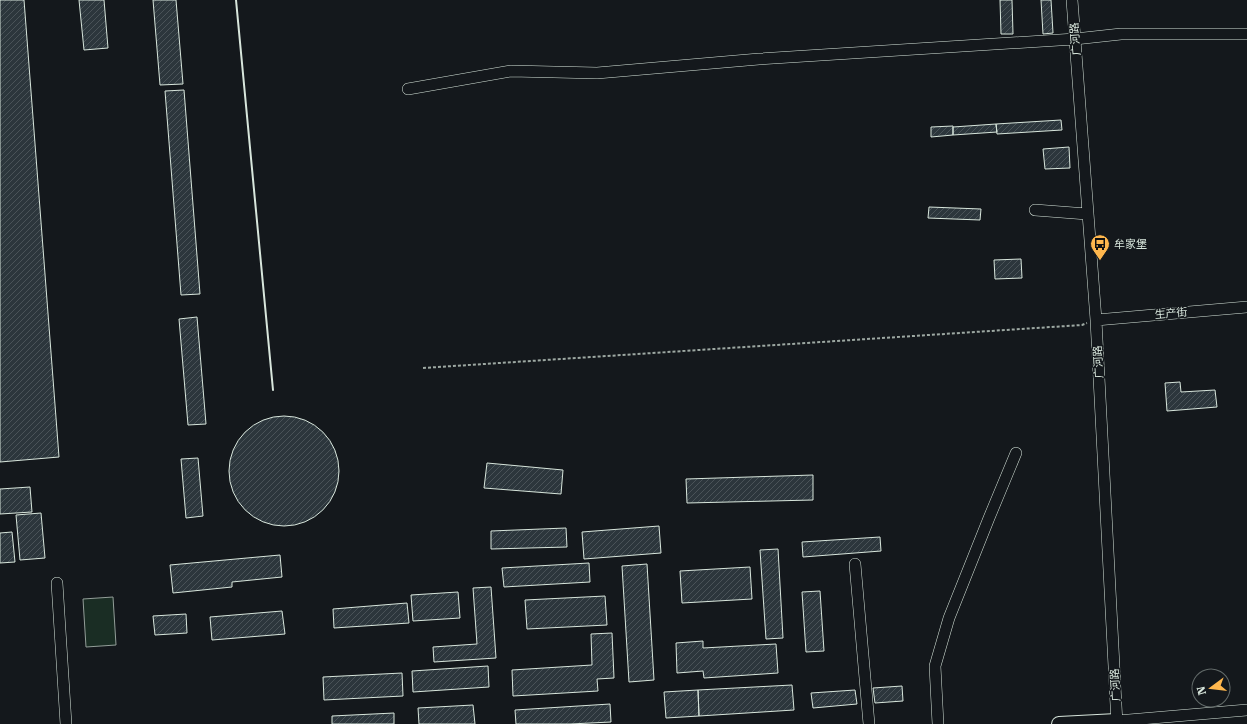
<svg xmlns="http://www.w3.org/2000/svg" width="1247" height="724" viewBox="0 0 1247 724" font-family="'Roboto Serif','Noto Sans SC',serif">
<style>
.pitch{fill:#1a2d24;stroke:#939e99}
.building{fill:url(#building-hatch);stroke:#d8e6dc}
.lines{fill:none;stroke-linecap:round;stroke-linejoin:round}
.minor-casing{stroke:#d8e6dc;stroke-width:12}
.major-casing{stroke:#d8e6dc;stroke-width:16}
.path{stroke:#9da8a2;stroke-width:2;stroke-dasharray:3 2;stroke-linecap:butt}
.minor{stroke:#14181c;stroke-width:11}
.major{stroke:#14181c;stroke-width:14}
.wall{stroke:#d8e6dc;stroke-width:2}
.labels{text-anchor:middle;stroke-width:3;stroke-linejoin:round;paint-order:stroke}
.street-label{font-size:11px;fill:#d8e6dc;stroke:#14181c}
.poi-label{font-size:11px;fill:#d8e6dc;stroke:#14181c;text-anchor:start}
</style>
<defs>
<pattern id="building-hatch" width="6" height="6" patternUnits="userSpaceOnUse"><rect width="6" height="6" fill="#2c363c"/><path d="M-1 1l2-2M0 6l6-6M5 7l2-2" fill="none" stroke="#4a5358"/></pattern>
</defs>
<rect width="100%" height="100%" fill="#14181c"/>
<path class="pitch" d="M 113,597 L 116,645 L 86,647 L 83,599 Z"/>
<path class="building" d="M 0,0 L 24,0 L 59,457 L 0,462 Z
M 79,0 L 104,0 L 108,48 L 84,50 Z
M 153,0 L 176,0 L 183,84 L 160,85 Z
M 1000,0 L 1012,0 L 1013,34 L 1001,34 Z
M 1041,0 L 1051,0 L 1053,33 L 1043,34 Z
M 184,90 L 200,294 L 181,295 L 165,91 Z
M 1061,120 L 1062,130 L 997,134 L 996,124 Z
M 996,124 L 997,132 L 953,135 L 953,127 Z
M 953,126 L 953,135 L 931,137 L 931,127 Z
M 1069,147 L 1070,168 L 1045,169 L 1043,149 Z
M 929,207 L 981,209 L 980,220 L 928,218 Z
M 1021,259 L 1022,278 L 995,279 L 994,260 Z
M 197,317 L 206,424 L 188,425 L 179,319 Z
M 1180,382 L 1181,392 L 1215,390 L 1217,407 L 1167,411 L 1165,383 Z
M229 471a55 55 0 1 1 110 0a55 55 0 1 1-110 0Z
M 198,458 L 203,516 L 186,518 L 181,459 Z
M 487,463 L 563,470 L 561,494 L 484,488 Z
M 813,475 L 813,500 L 687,503 L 686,479 Z
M 30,487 L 32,512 L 0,514 L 0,489 Z
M 41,513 L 45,558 L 20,560 L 16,515 Z
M 659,526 L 661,553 L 584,559 L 582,532 Z
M 566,528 L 567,547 L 491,549 L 491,531 Z
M 12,532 L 15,562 L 0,563 L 0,533 Z
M 880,537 L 881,551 L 803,557 L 802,542 Z
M 778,549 L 783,638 L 766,639 L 760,550 Z
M 280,555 L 282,577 L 232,582 L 232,587 L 173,593 L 170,565 Z
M 589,563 L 590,582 L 504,587 L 502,568 Z
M 647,564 L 654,680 L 629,682 L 622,566 Z
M 750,567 L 752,599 L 682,603 L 680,571 Z
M 491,587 L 496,658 L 434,662 L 433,647 L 477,644 L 473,588 Z
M 820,591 L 824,651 L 806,652 L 802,592 Z
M 458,592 L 460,618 L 413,621 L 411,595 Z
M 605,596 L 607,625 L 527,629 L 525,600 Z
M 407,603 L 409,623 L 334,628 L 333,609 Z
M 282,611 L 285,634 L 212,640 L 210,617 Z
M 186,614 L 187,633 L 155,635 L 153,616 Z
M 612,633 L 614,678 L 597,679 L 598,691 L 513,696 L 512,670 L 592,665 L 591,634 Z
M 703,641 L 703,648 L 776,644 L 778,673 L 704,678 L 703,671 L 677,673 L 676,643 Z
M 488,666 L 489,687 L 413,692 L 412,671 Z
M 402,673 L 403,696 L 324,700 L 323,677 Z
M 792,685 L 794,710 L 699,716 L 698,690 Z
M 902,686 L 903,701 L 875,703 L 873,688 Z
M 698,690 L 699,716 L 666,718 L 664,692 Z
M 855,690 L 857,704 L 813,708 L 811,693 Z
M 610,704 L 611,722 L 570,724 L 516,724 L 515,710 Z
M 473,705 L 475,724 L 419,724 L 418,708 Z
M 394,713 L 394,724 L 332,724 L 332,716 Z"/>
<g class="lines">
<defs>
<path id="minor" d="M 1072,0 L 1096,320 L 1117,724
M 408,89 L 511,71 L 597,73 L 759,59 L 1075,39 L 1121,34 L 1247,34
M 1035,210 L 1087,214
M 1096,320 L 1247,307
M 855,564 L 869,724
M 57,583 L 66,724
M 1117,721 L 1247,710
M 938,724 L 935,666 L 949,618 L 989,518 L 1016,453"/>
<path id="major" d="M 1059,724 L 1117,721"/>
</defs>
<use href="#minor" class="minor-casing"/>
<use href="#major" class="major-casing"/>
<path class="path" d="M 423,368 L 1082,325 L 1087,323"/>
<use href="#minor" class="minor"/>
<use href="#major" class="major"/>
<path class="wall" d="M 236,0 L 273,390"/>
</g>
<defs>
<symbol id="bus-pin" viewBox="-11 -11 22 30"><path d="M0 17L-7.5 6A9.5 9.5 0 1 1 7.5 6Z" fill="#ffb74d" stroke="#14181c"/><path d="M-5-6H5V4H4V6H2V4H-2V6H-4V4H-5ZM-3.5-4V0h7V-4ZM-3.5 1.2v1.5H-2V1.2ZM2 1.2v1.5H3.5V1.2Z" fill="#111"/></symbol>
</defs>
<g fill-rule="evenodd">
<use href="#bus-pin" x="1089" y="233" width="22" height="30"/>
</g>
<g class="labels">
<g class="street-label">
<text transform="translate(1075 39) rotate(-94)" y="4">广河路</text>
<text transform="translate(1171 313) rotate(-5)" y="4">生产街</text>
<text transform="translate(1098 362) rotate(-93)" y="4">广河路</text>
<text transform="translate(1115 685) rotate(-93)" y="4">广河路</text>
</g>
<g class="poi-label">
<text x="1114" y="248">牟家堡</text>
</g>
</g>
<g transform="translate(1211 688) rotate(255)"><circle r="19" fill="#14181c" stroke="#626a69"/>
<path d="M0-3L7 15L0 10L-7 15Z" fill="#ffb74d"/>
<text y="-6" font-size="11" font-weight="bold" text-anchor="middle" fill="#d8e6dc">N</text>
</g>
</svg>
